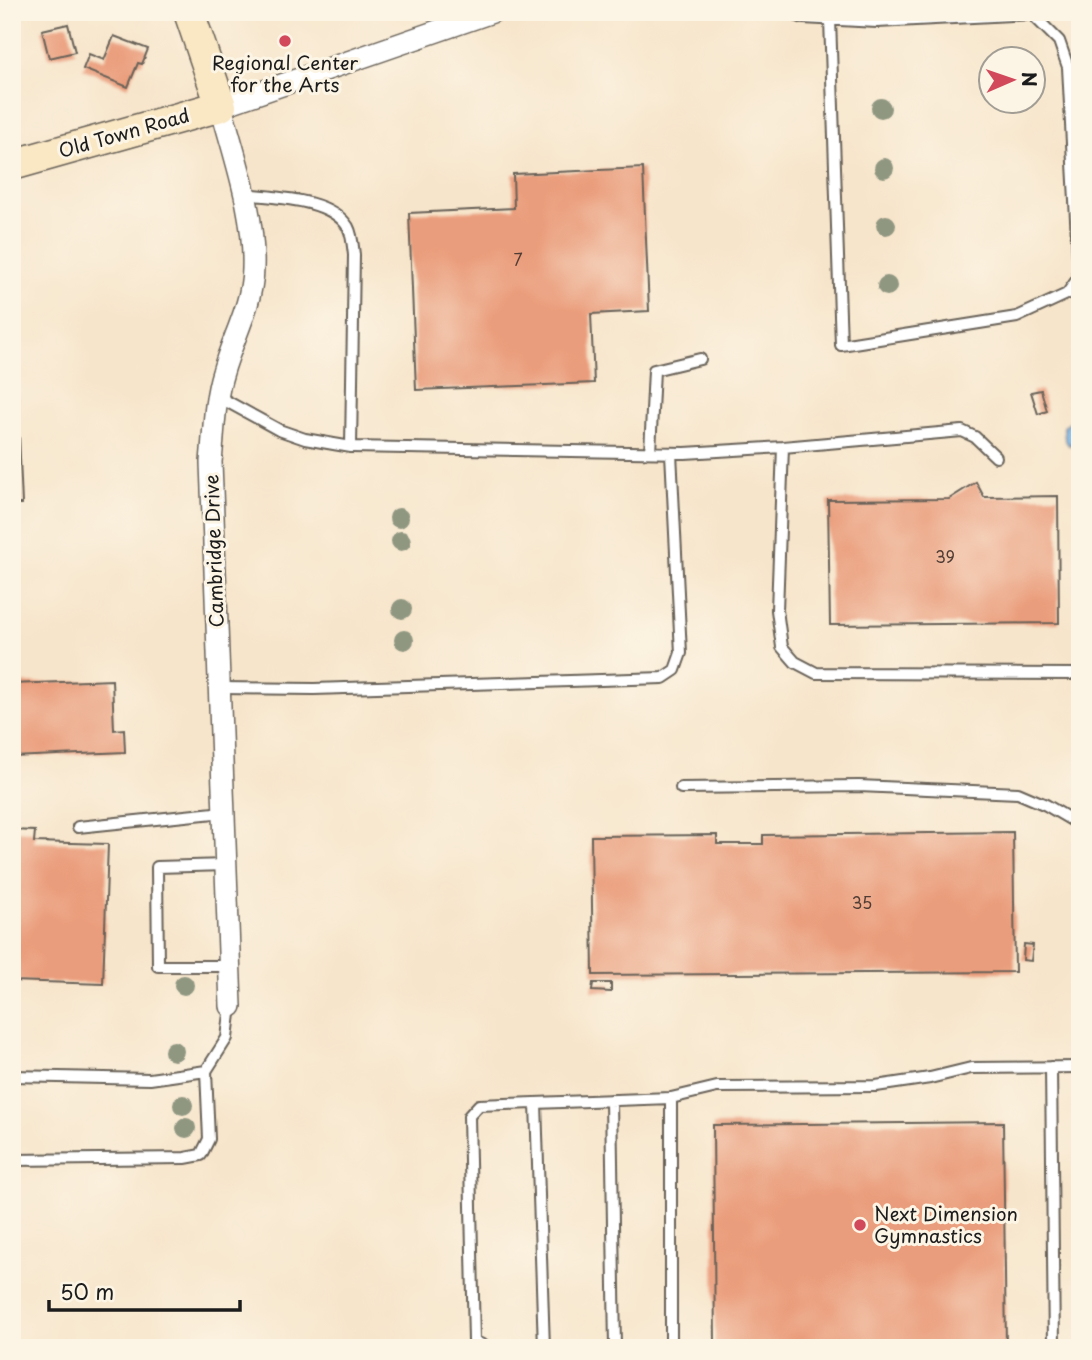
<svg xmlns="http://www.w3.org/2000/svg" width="1092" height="1360" viewBox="0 0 1092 1360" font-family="'Playpen Sans',sans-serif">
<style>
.water{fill:#7cbbf0;stroke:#4c6c86;stroke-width:2}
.building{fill:#ea9d7c}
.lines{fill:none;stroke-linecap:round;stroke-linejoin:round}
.service-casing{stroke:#696259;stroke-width:14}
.minor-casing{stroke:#696259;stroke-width:24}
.secondary-casing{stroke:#696259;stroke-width:33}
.service{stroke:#fff;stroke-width:10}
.minor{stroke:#fff;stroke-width:21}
.secondary{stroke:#fae7c3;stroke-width:30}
.tree{fill:#909781}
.poi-dot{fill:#d1495b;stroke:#fcf5e5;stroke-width:2.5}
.labels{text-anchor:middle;stroke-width:6;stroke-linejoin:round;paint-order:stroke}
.number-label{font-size:16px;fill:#503c34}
.poi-label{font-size:19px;fill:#1c1c1c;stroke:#fcf5e5}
.street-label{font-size:19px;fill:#1c1c1c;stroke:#fcf5e5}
</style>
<rect width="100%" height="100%" fill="#fcf5e5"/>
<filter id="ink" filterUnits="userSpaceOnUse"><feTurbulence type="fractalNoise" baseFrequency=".0143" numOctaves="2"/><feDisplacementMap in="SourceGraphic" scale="14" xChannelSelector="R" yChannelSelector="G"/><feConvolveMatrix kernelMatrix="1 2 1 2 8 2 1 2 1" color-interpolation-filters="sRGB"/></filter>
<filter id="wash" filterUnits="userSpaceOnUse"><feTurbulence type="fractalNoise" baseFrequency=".00686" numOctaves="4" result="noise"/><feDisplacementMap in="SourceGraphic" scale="28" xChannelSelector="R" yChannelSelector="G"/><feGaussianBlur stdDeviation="1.57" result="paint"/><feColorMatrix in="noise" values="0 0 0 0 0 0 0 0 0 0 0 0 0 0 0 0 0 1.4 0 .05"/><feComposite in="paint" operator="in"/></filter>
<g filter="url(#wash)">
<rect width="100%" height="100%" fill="#f7e5cb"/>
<path class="water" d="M 1080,414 L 1080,442 L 1069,445 L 1065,439 L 1064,427 Z"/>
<g id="blocks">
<path class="building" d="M 68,24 L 75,52 L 49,58 L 42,30 Z
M 114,36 L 148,49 L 142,64 L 138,63 L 128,87 L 83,69 L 89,54 L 104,60 Z
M 643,168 L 649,311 L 591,314 L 594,383 L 416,390 L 409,213 L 514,208 L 513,174 Z
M 12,364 L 16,364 L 22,504 L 12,504 Z
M 1041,390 L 1047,411 L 1038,414 L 1031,392 Z
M 976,482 L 984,497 L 1058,496 L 1059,623 L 830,625 L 828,500 L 949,499 Z
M 112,680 L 114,730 L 124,729 L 125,752 L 12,757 L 12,684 Z
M 12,830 L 35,831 L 34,842 L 108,844 L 103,984 L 12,981 Z
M 1013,832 L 1015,972 L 593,975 L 591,836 L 717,835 L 717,844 L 763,844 L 763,835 Z
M 1024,944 L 1033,945 L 1031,961 L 1023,960 Z
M 593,983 L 611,983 L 611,992 L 592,991 Z
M 1003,1122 L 1006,1348 L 715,1348 L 713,1125 Z"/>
</g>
</g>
<g filter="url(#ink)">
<use href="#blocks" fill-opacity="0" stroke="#696259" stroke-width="2"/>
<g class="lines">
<defs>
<path id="service" d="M 786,12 L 803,18 L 804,12
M 803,18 L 877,22 L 1032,14 L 1059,41 L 1068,67 L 1079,277 L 1067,294 L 1017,317 L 841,345 L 830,19
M 245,194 C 275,198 330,198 348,227 C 352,234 353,246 354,255 L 351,447
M 217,396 L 279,430 L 305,439 L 351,447 L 685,453 L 783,447 L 962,431 L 975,437 L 996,457
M 783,447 L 777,610 L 782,647 L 795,662 L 816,673 L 1080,674
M 650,452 L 654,370 L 700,359
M 220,688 L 314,689 L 663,678 L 675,670 L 681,653 L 671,453
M 681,788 L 859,786 L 1018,793 L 1046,805 L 1080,825
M 78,827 L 224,812
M 226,865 L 157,867 L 158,966 L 230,966
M 1051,1067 L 1054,1348
M 12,1076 L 150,1079 L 206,1071
M 671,1098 L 671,1348
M 611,1100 L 615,1348
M 536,1103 L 544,1348
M 12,1160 L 185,1158 L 201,1155 L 209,1139 L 206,1071 L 227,1038 L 231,1006
M 488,1348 L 474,1341 L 469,1116 L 479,1105 L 671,1098 L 717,1087 L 876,1086 L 930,1078 L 971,1068 L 1080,1067"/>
<path id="minor" d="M 231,1006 L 211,462 C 214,432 214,401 223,372 C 233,337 252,306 253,269 C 255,213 235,159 221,106 L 492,12"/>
<path id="secondary" d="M 12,165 L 221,106 L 189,12"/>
</defs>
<use href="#service" class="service-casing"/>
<use href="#minor" class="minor-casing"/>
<use href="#secondary" class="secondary-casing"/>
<use href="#service" class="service"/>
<use href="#minor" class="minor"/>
<use href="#secondary" class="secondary"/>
</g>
<g class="tree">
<circle cx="881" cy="108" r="10"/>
<circle cx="884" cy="168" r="10"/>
<circle cx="886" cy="225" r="10"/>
<circle cx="887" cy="286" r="10"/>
<circle cx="399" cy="518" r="10"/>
<circle cx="401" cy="541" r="10"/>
<circle cx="402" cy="609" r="10"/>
<circle cx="404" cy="640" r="10"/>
<circle cx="184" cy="985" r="10"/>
<circle cx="174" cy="1051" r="10"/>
<circle cx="183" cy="1105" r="10"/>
<circle cx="186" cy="1128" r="10"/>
</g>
</g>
<g class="poi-dot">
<circle cx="285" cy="41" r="7"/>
<circle cx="860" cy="1225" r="7"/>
</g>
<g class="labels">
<g class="number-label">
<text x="518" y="266">7</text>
<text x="945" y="563">39</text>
<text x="862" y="909">35</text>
</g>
<g class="poi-label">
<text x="285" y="70">Regional Center<tspan x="285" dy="22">for the Arts</tspan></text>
<text x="874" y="1221" text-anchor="start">Next Dimension<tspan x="874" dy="22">Gymnastics</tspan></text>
</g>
<g class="street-label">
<text transform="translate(124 133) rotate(-16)" y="7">Old Town Road</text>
<text transform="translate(214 551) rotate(-92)" y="7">Cambridge Drive</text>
</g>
</g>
<rect width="1092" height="1360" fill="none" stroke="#fcf5e5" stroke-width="42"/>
<g transform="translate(1012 80) rotate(88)"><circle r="33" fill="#fcf5e5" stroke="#a29e95" stroke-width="2"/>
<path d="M0-5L12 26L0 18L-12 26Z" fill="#d1495b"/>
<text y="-10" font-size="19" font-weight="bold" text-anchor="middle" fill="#1c1c1c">N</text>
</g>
<path d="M49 1300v10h191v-10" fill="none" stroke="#1c1c1c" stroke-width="3.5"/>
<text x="60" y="1300" font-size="21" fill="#1c1c1c" stroke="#fcf5e5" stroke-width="5" paint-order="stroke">50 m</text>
</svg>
